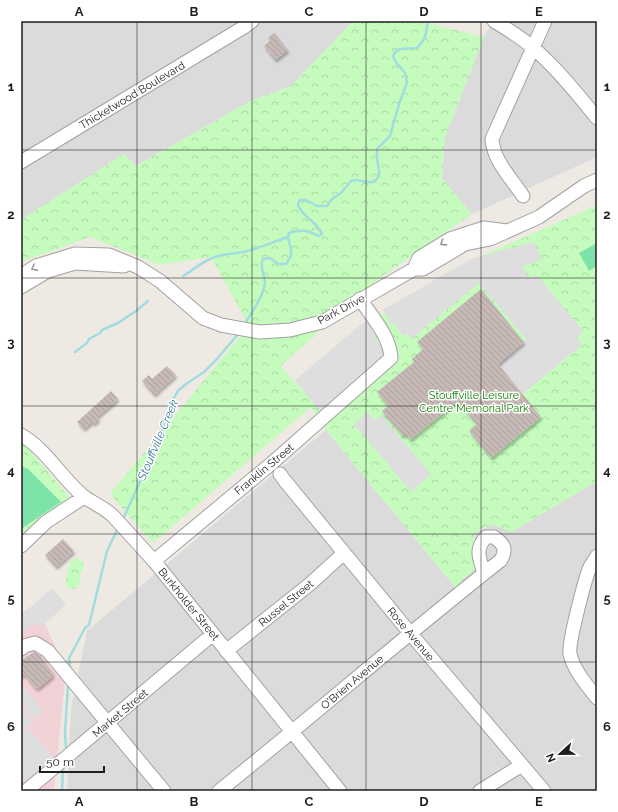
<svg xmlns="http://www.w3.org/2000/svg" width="618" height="812" viewBox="0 0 618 812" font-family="Raleway,sans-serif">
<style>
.residential{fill:#dcdbdb}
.commercial{fill:#f1d2d6}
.park{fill:url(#park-crowns)}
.pitch{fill:#7de3a8}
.parking{fill:#dedede}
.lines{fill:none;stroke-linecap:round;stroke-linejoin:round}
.stream{stroke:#a1dddf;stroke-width:2.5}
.building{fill:url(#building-back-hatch);filter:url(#shadow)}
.minor-casing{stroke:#a2a2a2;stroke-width:15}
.minor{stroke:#fff;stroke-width:13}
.oneway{stroke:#9a9a9a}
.grid{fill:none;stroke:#1e1e1e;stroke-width:1;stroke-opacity:0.55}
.labels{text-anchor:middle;stroke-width:3;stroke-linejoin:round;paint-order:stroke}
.street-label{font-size:11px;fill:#1e1e1e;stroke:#fff}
.park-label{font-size:11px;fill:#148206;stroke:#fff}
.water-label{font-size:12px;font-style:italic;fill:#3e7e9a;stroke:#fff}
.neatline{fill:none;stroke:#1e1e1e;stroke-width:1.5}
.grid-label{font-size:13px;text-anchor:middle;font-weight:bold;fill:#1e1e1e}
</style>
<defs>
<pattern id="park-crowns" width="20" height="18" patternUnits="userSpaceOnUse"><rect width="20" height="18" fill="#c5fcbe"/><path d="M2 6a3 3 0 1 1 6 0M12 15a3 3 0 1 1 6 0" fill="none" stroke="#a9d8a3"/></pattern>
<pattern id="building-back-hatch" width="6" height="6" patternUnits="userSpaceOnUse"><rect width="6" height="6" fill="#c7bab6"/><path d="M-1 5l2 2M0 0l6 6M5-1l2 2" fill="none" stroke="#aa9f9c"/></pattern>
<filter id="shadow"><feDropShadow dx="1.5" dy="3" stdDeviation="1" flood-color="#0004"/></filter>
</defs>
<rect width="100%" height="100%" fill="#efe9e3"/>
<path class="residential" d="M 21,21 L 353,21 L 291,86 L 249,102 L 136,166 L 124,154 L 21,220 Z
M 493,21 L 597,21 L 597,157 L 472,214 L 442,179 L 445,137 L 484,37 Z
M 326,430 L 455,587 L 476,568 L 474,533 L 493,524 L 512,532 L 597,481 L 597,791 L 67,791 L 71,709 L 87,631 Z"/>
<path class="commercial" d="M 30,607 L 46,626 L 66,671 L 54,791 L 21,791 L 21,615 Z"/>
<path class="park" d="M 353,21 L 420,21 L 484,37 L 445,137 L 442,179 L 472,214 L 366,288 L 281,366 L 299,388 L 295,380 L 351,333 L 455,268 L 597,205 L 597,481 L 512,532 L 493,524 L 474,533 L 476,568 L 455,587 L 326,430 L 311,407 L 153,543 L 110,494 L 249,326 L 211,257 L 160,265 L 90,237 L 21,262 L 21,220 L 124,154 L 136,166 L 249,102 L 291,86 Z
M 21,444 L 26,446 L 70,498 L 21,539 Z
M 76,558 L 82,561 L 84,567 C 82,570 80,573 80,576 C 79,579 81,582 79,585 C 76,590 69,591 66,585 C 65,583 69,563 71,561 C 72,559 74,559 76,558 Z"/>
<path class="pitch" d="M 597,243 L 597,266 L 589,271 L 579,253 Z
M 21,466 L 28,469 L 61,502 L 21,529 Z"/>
<path class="parking" d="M 534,242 L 542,259 L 522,267 L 530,279 L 537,275 L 583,331 L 577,337 L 582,345 L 522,395 L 496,364 L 526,339 L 479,283 L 411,339 L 407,334 L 403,336 L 394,323 L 391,324 L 383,310 L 471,259 Z
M 378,313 L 389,327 L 374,337 L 387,355 L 320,412 L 295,380 L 359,326 Z
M 368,412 L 374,420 L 381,415 L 431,474 L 411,492 L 354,424 Z
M 52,588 L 66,605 L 40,628 L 34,622 L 21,634 L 21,616 Z
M 21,683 L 44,711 L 34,719 L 21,703 Z
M 21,707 L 33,721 L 27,727 L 53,758 L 21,784 Z"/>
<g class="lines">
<path class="stream" d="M 288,237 L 289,233 C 303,229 306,230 319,236 L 322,234 C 318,222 302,217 298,205 L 300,200 L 306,200 L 317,206 L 327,206 L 332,199 L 341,193 L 351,181 L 356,180 L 367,182 L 374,182 L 379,176 L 379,171 L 377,157 L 377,149 L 390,136 L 399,104 L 407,83 L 405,73 L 395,61 L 393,56 L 396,51 L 401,49 L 417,48 C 428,36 425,35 428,21
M 183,276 C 195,269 202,261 215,257 C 225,253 234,254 243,252 C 258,249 273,242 288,237
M 244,325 C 251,313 263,298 265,283 C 265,274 259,268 263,259 L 270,258 L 278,264 L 286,264 C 294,254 291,249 288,237
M 75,352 L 87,343 L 89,339 L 100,333 L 102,330 L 118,323 L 136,311 L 148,301
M 124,517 L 158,442 L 171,403 L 178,391 L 186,384 L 204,372 L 216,360 L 239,333
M 70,667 L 69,658 L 85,628 L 89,625 L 107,551 L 118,528
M 66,747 L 65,733 L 68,685
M 62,791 L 63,769"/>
</g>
<path class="building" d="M 274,33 L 288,50 L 275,60 L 264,46 L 270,41 L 268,38 Z
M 481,289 L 524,342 L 498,364 L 541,417 L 491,458 L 469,431 L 477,425 L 458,401 L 410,440 L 406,434 L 403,436 L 382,411 L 388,406 L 377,392 L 414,362 L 412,359 L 423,349 L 417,342 Z
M 167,366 L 176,375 L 154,395 L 142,381 L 149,375 L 152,379 Z
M 111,391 L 118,399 L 97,417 L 99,419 L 94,424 L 92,422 L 84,429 L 77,422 Z
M 63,539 L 74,551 L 56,567 L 45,555 Z
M 34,652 L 42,657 L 41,658 L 53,673 L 52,674 L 53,676 L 37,689 L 36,687 L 35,688 L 24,674 L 21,677 L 21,661 Z"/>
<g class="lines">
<defs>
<path id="minor" d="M 494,21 C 507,29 521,37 532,47 C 555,66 578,95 597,118
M 21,162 L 244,27 L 252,21
M 523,196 C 511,178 493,160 492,139 L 545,21
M 414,269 L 419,258 L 450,239 L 484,228 L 507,231
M 21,276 L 36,266 L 75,254 L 109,255 L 138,267 L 160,281 L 203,318 L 221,325 L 260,332 L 290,330 L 322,322 L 414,269 L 423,269 L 465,244 L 490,239 L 539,217 L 584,186 L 597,180
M 21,287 L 48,271 L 75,263 L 124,266
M 21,435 C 46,449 61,477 82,495 C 92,503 104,507 113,516 L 154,561 L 340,791
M 280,474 L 285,481 L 410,633 L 544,791
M 21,546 L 46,522 L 84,497
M 597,556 C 595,560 592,563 590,567 C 585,579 568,643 570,654 C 574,671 587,685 597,698
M 154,561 L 272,463 L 391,358 C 390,336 372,317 360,299
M 21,649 L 24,646 L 35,643 L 48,651 L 164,791
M 226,651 L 310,584 L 344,553
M 26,791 L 213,634
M 219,791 C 314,715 406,635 501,560 C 507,549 504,544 494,537 L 486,537 C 474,550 480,559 484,573
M 480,791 L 522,765"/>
</defs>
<use href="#minor" class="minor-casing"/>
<use href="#minor" class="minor"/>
</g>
<defs><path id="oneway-chevron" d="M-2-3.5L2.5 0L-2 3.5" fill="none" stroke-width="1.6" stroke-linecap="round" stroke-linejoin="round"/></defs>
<g class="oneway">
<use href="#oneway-chevron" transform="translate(443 243) rotate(147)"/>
<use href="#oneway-chevron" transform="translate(34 268) rotate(151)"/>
</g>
<path class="grid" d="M 137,21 L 137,791M 252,21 L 252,791M 366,21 L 366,791M 481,21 L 481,791M 21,150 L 597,150M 21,278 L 597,278M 21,406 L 597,406M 21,534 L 597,534M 21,662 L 597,662"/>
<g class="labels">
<g class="street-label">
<text transform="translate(132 95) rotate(-31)" y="4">Thicketwood Boulevard</text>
<text transform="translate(341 309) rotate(-28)" y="4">Park Drive</text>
<text transform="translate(264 469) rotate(-40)" y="4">Franklin Street</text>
<text transform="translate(286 603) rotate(-39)" y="4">Russel Street</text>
<text transform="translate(189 604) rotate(51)" y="4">Burkholder Street</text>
<text transform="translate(411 634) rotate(50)" y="4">Rose Avenue</text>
<text transform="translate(352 682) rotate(-40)" y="4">O'Brien Avenue</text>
<text transform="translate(120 713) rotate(-40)" y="4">Market Street</text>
</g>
<g class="park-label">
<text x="474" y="399">Stouffville Leisure<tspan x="474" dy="13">Centre Memorial Park</tspan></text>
</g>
<g class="water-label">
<text transform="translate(158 440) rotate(-67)" y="4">Stouffville Creek</text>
</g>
</g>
<rect width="618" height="812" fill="none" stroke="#ffffff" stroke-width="44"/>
<g transform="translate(560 754) rotate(248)" stroke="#ffffff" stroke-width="3" paint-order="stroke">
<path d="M0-3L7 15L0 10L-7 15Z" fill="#1e1e1e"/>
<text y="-6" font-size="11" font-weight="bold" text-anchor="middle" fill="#1e1e1e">N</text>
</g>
<path d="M40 766v6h64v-6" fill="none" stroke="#1e1e1e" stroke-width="2"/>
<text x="46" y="766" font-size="12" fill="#1e1e1e" stroke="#ffffff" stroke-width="3" paint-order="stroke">50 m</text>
<rect x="22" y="22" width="574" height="768" class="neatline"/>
<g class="grid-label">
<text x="79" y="16">A</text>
<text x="194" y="16">B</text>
<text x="309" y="16">C</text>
<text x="424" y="16">D</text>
<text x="539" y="16">E</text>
<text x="11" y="91">1</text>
<text x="607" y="91">1</text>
<text x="11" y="219">2</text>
<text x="607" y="219">2</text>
<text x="11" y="347">3</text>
<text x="607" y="347">3</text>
<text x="11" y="475">4</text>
<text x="607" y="475">4</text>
<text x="11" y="603">5</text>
<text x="607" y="603">5</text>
<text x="11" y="731">6</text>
<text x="607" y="731">6</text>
<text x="79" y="806">A</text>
<text x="194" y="806">B</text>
<text x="309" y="806">C</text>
<text x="424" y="806">D</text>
<text x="539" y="806">E</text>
</g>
</svg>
